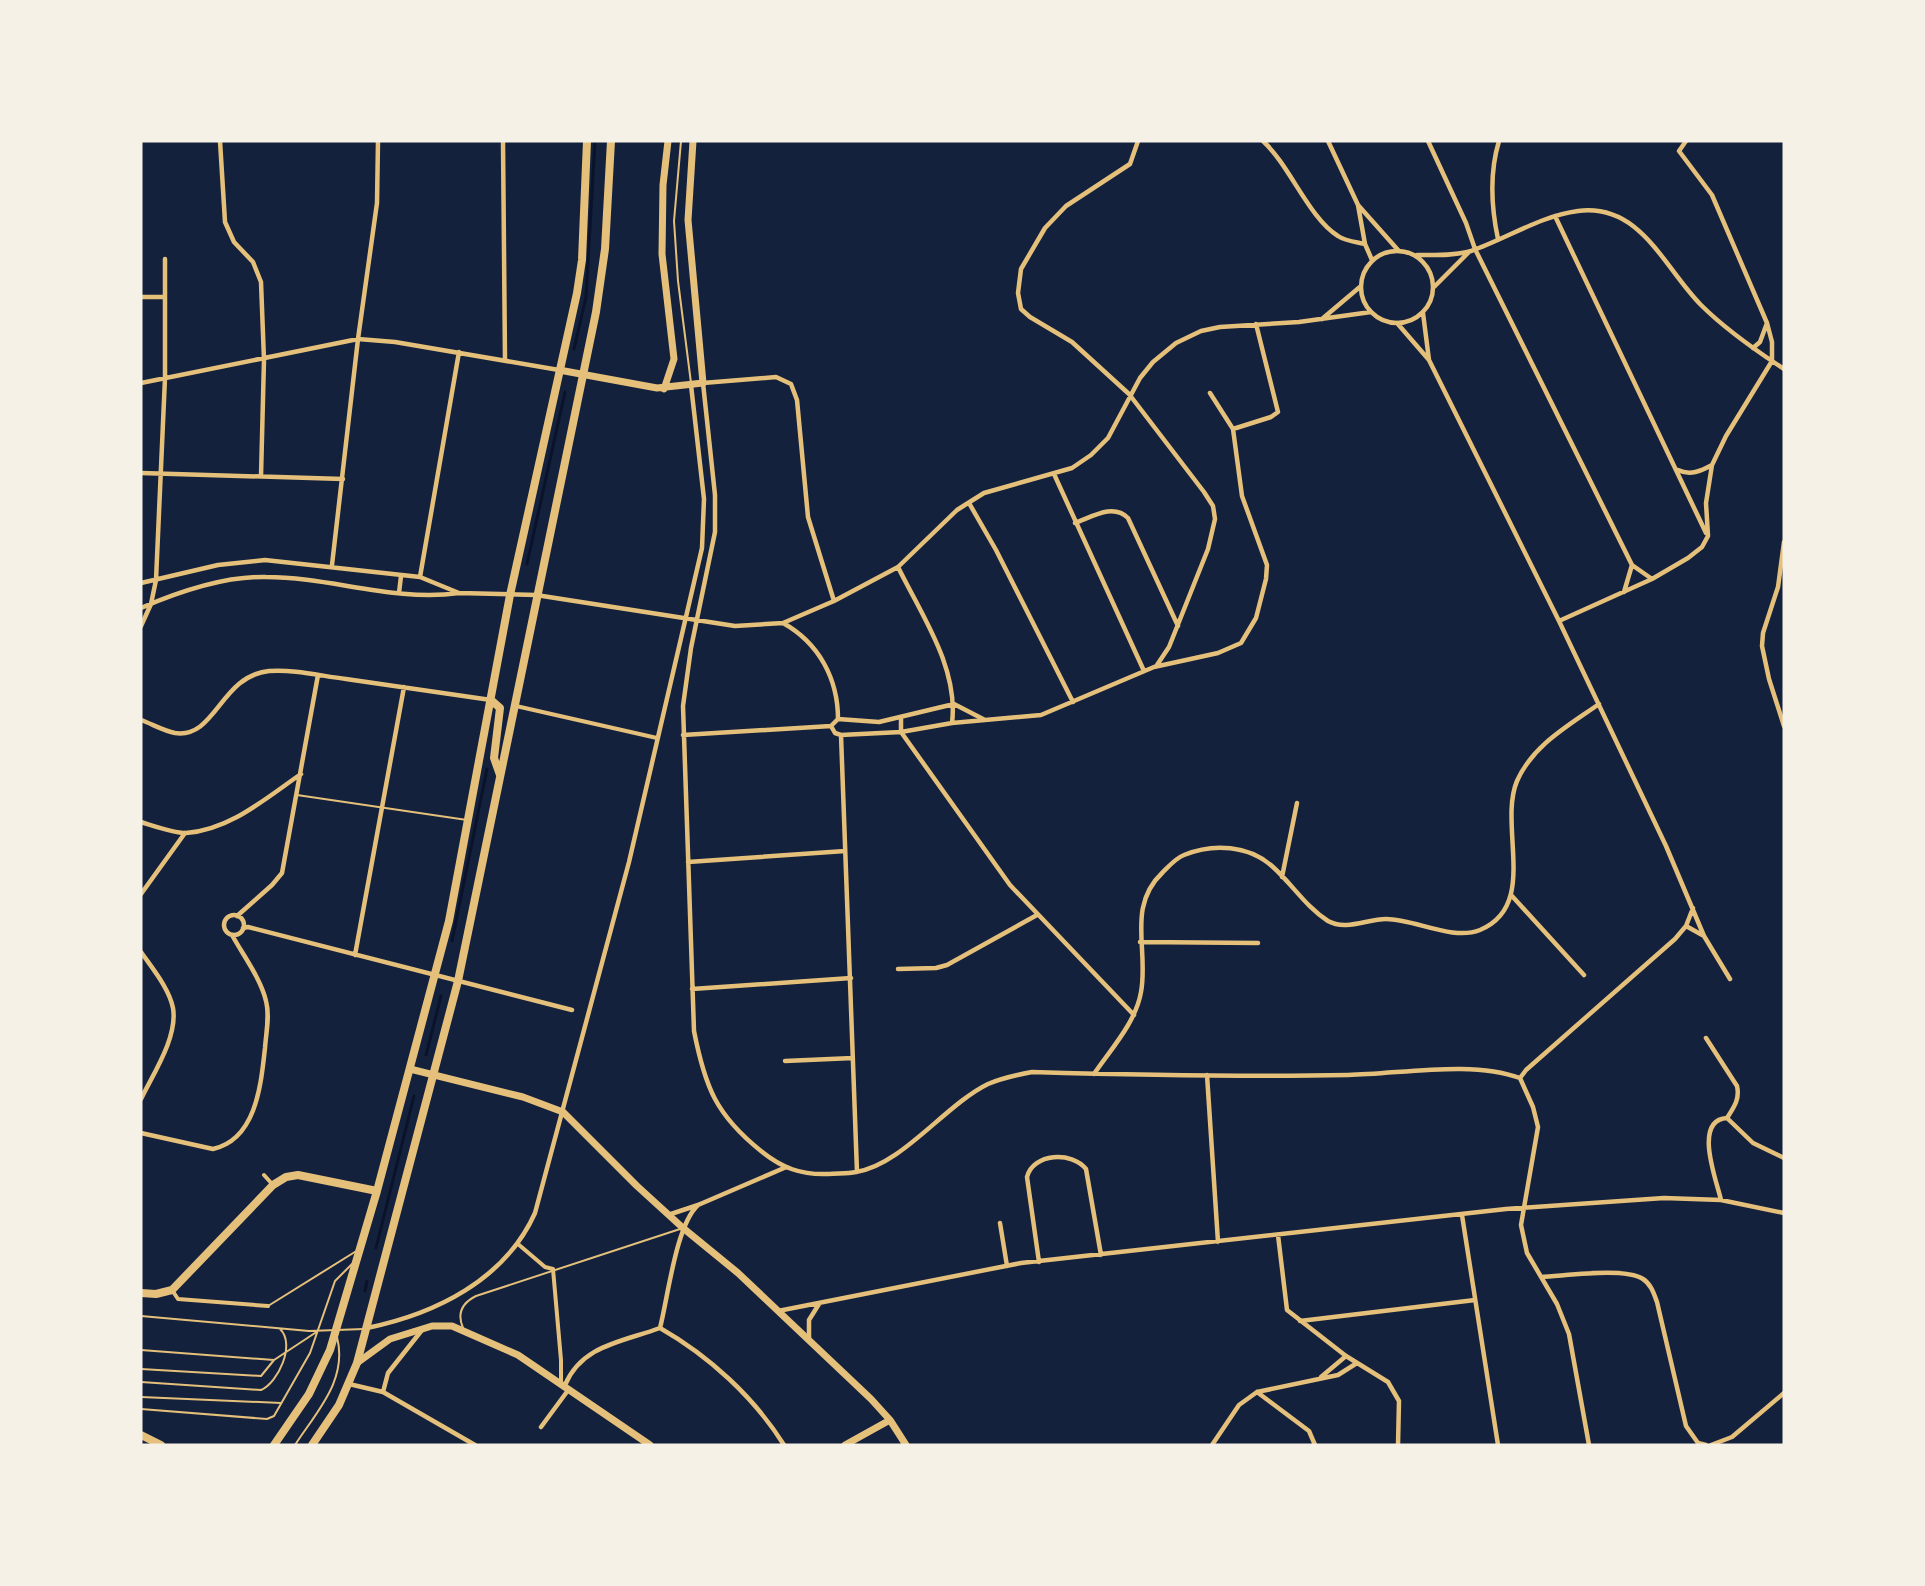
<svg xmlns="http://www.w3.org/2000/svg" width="1925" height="1586" viewBox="0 0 1925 1586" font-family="Barlow,sans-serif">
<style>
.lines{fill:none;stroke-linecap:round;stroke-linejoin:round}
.stream{stroke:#0b132b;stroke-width:3}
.service{stroke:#e5c07b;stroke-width:2}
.pedestrian{stroke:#e5c07b;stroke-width:4}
.minor{stroke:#e5c07b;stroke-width:4.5}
.secondary{stroke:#e5c07b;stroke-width:7}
.primary{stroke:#e5c07b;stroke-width:8}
</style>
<rect width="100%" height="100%" fill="#14213d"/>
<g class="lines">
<path class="stream" d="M 574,349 L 586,297 L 595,141
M 527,564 L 565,392
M 452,941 L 487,769
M 426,1055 L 441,996
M 376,1248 L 414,1096
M 365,1291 L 367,1281"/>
<path class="service" d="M 681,141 L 674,221 L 678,281 L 691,383
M 297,795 L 467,820
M 268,1306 L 358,1250
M 141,1316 L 309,1331 L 364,1329
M 463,1328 C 457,1314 462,1303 476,1296 L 680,1229
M 141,1350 L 274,1360
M 141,1369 L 261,1376 L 274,1360 L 318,1331
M 141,1382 L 261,1390 C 278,1383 296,1344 280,1329
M 141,1397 L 281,1403
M 141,1409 L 267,1419 L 274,1416 L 310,1353 L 335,1281 L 352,1264
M 295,1445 C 317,1411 348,1380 337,1337"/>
<path class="pedestrian" d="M 516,706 L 657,738
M 264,1175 L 273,1185
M 518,1244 L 545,1267 L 553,1269 L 561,1360 L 561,1382
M 172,1290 L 178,1299 L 268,1306"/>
<path class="minor" d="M 220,141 L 225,222 L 234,242 L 253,262 L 261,282 L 264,360 L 261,476
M 503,141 L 505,359
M 1138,141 L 1130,164 L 1066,206 L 1045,228 L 1021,269 L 1018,293 L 1021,309 L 1030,317 L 1072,342 L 1129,394 L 1204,492 L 1213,506 L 1215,519 L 1208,549 L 1169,647 L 1157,665
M 1263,141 C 1290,166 1309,218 1338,236 C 1345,241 1356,242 1365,244
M 1328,141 L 1358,205 L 1365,244 L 1372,260
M 1428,141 L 1466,223 L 1475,249 L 1632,565 L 1652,579
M 1358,205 L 1398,250
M 1555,216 L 1706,533
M 1498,239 C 1491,206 1489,174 1499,141
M1361 287a36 36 0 1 1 72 0a36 36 0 1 1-72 0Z
M 1417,255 C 1434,255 1454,256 1471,251 C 1506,239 1540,216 1578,211 C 1641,203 1664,268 1701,305 C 1726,330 1755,350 1784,369
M 1434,287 L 1468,253
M 141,297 L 164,297
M 1423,313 L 1429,360
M 1322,319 L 1361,286
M 1397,323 L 1429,360 L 1559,621 L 1666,846 L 1704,936 L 1730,979
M 1753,348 L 1760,342 L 1767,323
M 141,383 L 358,339 L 395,342 L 559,370
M 1233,429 L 1271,417 L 1278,412 L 1256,324
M 1678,470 C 1690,476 1701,471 1712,465
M 141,473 L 343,479
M 1054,474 L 1144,671
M 969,503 L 996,550 L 1073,702
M 1075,523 C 1092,517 1113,503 1128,518 L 1178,626
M 1784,542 L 1778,587 L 1763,633 L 1762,646 L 1769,679 L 1784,726
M 332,565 L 358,339 L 377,203 L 378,141
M 898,567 C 921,614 959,668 952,723
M 420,577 L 459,352
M 141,583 L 218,565 L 265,560 L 420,577 L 459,593 L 536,595 L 735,626 L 783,623 L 834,601 L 898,567 L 957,510 L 984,493 L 1072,468 L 1091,455 L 1108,438 L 1140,378 L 1153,362 L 1176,343 L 1201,331 L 1220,327 L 1299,322 L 1371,312
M 1624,592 L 1632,565
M 399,593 L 401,576
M 834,601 L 808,517 L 797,400 L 791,384 L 776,377 L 703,383 L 715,495 L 715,532 L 691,648 L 683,706 L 694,1031 C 705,1087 716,1115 761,1151 C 782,1168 801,1175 828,1174 C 837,1173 847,1174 856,1172 C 902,1165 945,1105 988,1084 C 1002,1078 1016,1075 1032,1072 C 1137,1075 1243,1077 1348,1075 C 1402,1074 1471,1060 1520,1078 L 1533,1107 L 1538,1127 L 1521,1225 L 1527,1253 L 1557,1304 L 1569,1334 L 1589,1445
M 141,608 C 178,592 225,576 266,577 C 330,577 394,602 459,593
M 1559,621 L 1652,579 L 1688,558 L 1702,547 L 1708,536 L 1706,503 L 1712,465 L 1726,436 L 1772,361 L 1772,342 L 1767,323 L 1712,195 L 1679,151 L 1686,141
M 783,623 C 819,643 838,679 838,719
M 141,626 L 151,604 L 156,580 L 165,378 L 165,259
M 141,720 C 152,724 164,731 175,733 C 216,739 220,676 269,671 C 294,669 321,676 346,679 C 394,686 442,693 491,700
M 985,720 L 954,704 L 879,722 L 838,719 L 831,726 L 835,733 L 841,735 L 901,732 L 952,723 L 1041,715 L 1154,667 L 1218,653 L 1241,643 L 1256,618 L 1266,579 L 1267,565 L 1242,496 L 1233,429 L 1210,393
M 901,732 L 1010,885 L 1134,1015
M 901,732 L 901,717
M 683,735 L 831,726
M 841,735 L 857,1172
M 141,822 C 154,826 173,833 186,833 C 230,830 266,798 301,774
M 688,862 L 845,851
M 1282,877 L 1297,803
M 141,894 L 185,833
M 1512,896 L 1584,975
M224 925a10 10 0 1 1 20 0a10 10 0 1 1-20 0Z
M 237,916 L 272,885 L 282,873 L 318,675
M 1686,926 L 1704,936
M 243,928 L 248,927 L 572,1010
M 1140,942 L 1258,943
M 141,952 C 152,968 169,988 173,1008 C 178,1037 153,1074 141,1099
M 355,955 L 404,687
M 898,969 L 936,968 L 947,965 L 1037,915
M 692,989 L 851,978
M 1706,1038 L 1737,1086 C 1740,1099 1734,1107 1727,1118
M 785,1061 L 853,1058
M 1094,1074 C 1111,1049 1136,1022 1141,992 C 1149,949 1126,907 1163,872 C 1169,866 1176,858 1184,855 C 1213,843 1249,845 1273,867 C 1292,884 1306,907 1328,921 C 1346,931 1367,919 1386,919 C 1415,919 1452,941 1480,930 C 1539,906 1498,826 1517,781 C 1533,745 1568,726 1599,704
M 1207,1075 L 1218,1242
M 1520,1078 L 1526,1070 L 1675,939 L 1686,926 L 1693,908
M 141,1133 L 213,1149 C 257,1139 261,1083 265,1048 C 266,1033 270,1016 266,1001 C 261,979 243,955 232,935
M 1721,1200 C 1716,1179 1693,1120 1727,1118 L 1753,1143 L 1784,1158
M 668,1215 L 698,1205 L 784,1168
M 1462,1215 L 1498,1445
M 1000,1223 L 1007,1266
M 1278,1235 L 1287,1310 L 1346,1356 L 1388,1382 L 1399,1401 L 1398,1445
M 1039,1262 L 1027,1177 C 1033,1153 1072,1151 1086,1169 L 1101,1255
M 1541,1277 C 1565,1276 1624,1267 1643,1279 C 1651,1284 1654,1294 1657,1302 L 1686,1426 L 1698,1443 L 1706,1445
M 778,1311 L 1021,1263 L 1506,1209 L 1664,1198 L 1721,1200 L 1784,1213
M 1300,1321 L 1475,1300
M 367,1328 C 435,1314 505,1280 535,1213 L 629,862 L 702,548 L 704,499 L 691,385
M 660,1328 C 709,1356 754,1397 784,1445
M 660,1328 C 668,1297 676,1225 698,1205
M 809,1340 L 809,1320 L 819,1304
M 1321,1377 L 1346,1356
M 349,1384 L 383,1392 L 475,1445
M 565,1385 C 582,1345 622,1342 660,1328
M 383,1392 L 388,1373 L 422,1330
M 1257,1392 L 1309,1431 L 1315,1445
M 541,1427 L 569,1389
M 1212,1445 L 1239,1405 L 1257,1392 L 1338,1375 L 1357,1363
M 1711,1445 L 1732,1437 L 1784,1393"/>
<path class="secondary" d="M 559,370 L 657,388 L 703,383 L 688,220 L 693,141
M 664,389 L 674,359 L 662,254 L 663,185 L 668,141
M 410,1069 L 523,1097 L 563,1112 L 637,1186 L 683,1228 L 738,1273 L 871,1399 L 890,1420 L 906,1445
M 357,1363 L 390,1339 L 432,1326 L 452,1326 L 518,1355 L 650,1445
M 845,1445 L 890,1420"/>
<path class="primary" d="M 491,700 L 500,708 L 494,758 L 500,775
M 141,1293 L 156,1294 L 172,1290 L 273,1185 L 286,1177 L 298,1175 L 377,1191
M 141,1435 L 161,1445
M 274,1445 L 309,1394 L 330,1350 L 377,1191 L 449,921 L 510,595 L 577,293 L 582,260 L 587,141
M 312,1445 L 339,1405 L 357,1363 L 458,981 L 596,312 L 605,249 L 611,141"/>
</g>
<rect width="1925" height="1586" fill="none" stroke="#f6f1e7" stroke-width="285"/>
</svg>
